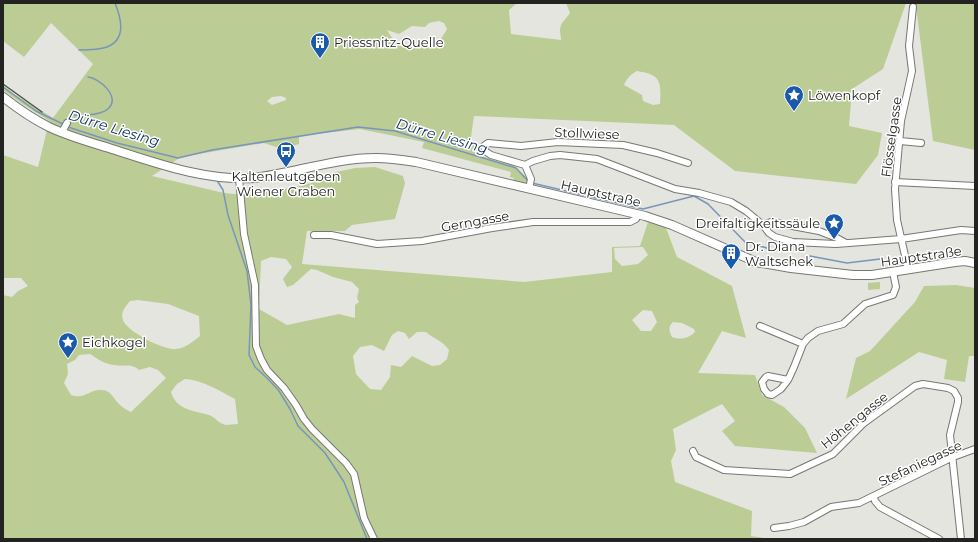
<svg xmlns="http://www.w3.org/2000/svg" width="978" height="542" viewBox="0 0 978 542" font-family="Montserrat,sans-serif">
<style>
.green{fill:#bbcd95;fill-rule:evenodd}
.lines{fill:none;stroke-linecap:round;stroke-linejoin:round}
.stream{stroke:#7b95ba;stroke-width:1.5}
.street-casing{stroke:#767872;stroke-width:8}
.secondary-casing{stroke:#767872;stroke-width:10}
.street{stroke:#fff;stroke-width:6}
.secondary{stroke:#fff;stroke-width:8}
.rail{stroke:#52534f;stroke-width:1.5}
.labels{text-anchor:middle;stroke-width:3;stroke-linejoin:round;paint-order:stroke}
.poi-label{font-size:13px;fill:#232421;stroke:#fff;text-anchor:start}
.street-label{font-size:13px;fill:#232421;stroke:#fff}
.water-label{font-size:14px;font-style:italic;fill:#0c2f5e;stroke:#fff}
</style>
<rect width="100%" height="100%" fill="#e3e5de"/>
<path class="green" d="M 3,3 L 517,3 L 509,10 L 511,34 L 561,40 C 561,37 560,33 560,30 C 560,23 567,18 570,13 L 566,3 L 906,3 L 883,69 L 852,89 L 849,126 L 882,133 L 878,155 L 856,184 L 735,171 L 674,125 L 474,116 L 470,144 L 478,147 L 478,151 L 481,156 L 514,166 L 529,180 L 528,186 L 513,182 L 514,178 L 510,177 L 511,172 L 422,148 L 424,142 L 360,129 L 299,136 L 299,144 L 282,149 L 264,143 L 181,157 L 152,176 L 224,193 L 244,195 L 292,188 L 327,179 L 327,174 L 355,168 L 375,167 L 403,176 L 405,183 L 395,219 L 352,225 L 345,231 L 307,231 L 302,264 L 524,282 L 612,272 L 612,247 L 640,246 L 648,222 L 666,228 L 677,257 L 732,286 L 746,338 L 722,331 L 698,373 L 755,375 L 762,395 L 784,407 L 805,428 L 817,453 L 735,446 L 722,431 L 735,421 L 722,404 L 673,429 L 676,450 L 671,461 L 675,482 L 752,511 L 751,536 L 764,538 L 764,539 L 3,539 L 3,295 L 12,297 L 18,291 L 28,286 L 21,278 L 3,278 L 3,155 L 38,167 L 47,130 L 51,122 L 21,103 L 3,90 L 3,85 L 14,94 L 53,118 L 93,64 L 51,23 L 24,57 L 3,41 ZM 439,21 L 444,23 L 447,29 C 445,34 440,38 439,44 C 417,48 400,55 387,30 L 399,34 L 412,26 L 425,27 L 429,23 ZM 637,71 C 662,75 661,82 660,104 L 653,105 L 643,101 L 642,95 L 624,85 C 627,78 631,74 637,71 ZM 281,96 L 286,98 L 286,100 L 272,105 L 267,101 L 272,97 ZM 643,247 L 648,255 L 638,264 L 622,266 L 615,259 L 614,248 ZM 271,257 L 286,259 L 292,267 L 283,279 L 287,287 L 293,285 L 311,269 L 317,270 L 333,277 L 352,282 L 359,289 L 357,298 L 359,302 L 355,305 L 355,318 L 339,314 L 287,325 L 259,309 L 261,261 ZM 138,300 L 168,304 L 199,316 L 200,336 C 192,342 186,348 176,349 C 165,351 126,331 123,320 C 120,312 126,306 130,301 ZM 643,310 L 652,311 L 657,322 L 651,331 L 641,331 L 632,320 ZM 673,322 L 682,323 L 694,329 L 695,332 C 688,339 680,340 672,337 C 669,331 668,327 673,322 ZM 398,331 L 405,333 L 409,339 L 417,332 L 426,332 C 435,340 442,340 449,350 L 447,359 L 440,365 L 432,366 L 412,356 L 401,367 L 391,365 L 390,377 L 381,390 L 370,389 L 356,374 L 353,356 L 360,347 L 372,345 L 384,351 L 392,335 ZM 90,354 C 98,359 104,364 114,365 C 123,367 131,363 139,370 L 150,367 L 158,370 L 166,378 L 131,412 C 126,410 122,407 118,403 C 113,398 111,390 101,390 C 90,389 84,400 71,395 L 64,383 L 68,374 L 67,364 L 75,360 L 79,355 ZM 185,379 C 203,380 220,391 235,399 L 238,424 C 234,424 229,425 226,425 C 219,424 215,417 209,415 C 195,411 176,410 171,392 L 177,384 Z
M 909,3 L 975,3 L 975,150 L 933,141 L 916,6 Z
M 880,282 L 880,289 L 868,290 L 868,283 Z
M 956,285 L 975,288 L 975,356 L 969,356 L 965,382 L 944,379 L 947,360 L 919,352 L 846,399 L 856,358 L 870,351 L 915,302 L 924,286 Z"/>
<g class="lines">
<path class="stream" d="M 79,50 C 88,50 99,50 107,47 C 127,39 121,18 115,3
M 3,87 L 36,111 L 65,125
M 72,115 C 83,115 101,116 109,108 C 120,96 99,78 88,77
M 68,127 L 117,143 L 178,158 L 212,150 L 358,127 L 395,131 L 516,168 L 529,182
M 218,182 L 223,190 L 228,215 L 247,271 L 251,305 L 249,355 L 255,367 L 267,378 L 279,391 L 290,409 L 298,426 L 325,453 L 333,465 L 344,482 L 367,539
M 532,183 L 643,209 L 694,196 L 708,204 L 745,242 L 767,248
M 810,256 L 847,263 L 880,259"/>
<defs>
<path id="street" d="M 62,132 L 67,123
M 900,141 L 921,143
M 688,163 L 657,153 L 623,145 L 558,142 L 521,146 L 488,143 L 484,146 L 485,151 L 491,155 L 525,165 L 533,161 L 550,156 L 560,155 L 597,159 L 675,189 L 699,193 L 731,202 L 746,211 L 763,225 L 769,233 L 775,237 L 793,242 L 836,244 L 901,239 L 961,230 L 975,231
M 525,165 L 531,179 L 529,189
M 239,178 L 244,234 L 255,285 L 256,346 L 261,359 L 267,370 L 284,388 L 296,405 L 304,419 L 312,429 L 346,463 L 354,474 L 364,518 L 374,539
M 895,182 L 975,186
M 763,225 L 771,222 L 819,231 L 837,238 L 846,243
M 314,235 L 331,235 L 377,244 L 422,241 L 492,228 L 533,222 L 630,222 L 636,219 L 638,214
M 908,269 L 897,220 L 895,189 L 901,121 L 912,71 L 909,46 L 913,7
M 760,326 L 803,344
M 788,380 L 781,389 L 772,395 L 768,394 L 764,389 L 762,382 L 766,377 L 768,376 L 788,380 L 794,367 L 803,344 L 808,338 L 818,331 L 843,324 L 865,304 L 893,295 L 896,287 L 893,272
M 693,451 L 696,457 L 724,470 L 790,474 L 833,454 L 864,423 L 915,386 L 923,384 L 948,388 L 954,391 L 958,398 L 958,402 L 950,435 L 961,539
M 874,497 L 875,501 L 880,507 L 939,539
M 774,528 L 789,526 L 804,522 L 831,507 L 859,503 L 953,457 L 975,449"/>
<path id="secondary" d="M 3,97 C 17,108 33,119 49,127 C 68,136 89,142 109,148 C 156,163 204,181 254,178 C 295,173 335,158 376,158 C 390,158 403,160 416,162 L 645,216 L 672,225 L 756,262 L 791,268 L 853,275 L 872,275 L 955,262 L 965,261 L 975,263"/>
</defs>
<use href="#street" class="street-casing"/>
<use href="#secondary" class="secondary-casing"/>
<use href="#street" class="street"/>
<use href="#secondary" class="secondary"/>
<path class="rail" d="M 3,84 L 42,112"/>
</g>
<defs>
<symbol id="building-pin" viewBox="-11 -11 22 30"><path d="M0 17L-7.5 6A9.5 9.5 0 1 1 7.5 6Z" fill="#1b5aab" stroke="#fff"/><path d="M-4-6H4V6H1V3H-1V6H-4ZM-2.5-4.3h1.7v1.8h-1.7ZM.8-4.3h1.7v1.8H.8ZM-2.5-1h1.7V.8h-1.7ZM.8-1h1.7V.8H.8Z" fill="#fff"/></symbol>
<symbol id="sight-pin" viewBox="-11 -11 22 30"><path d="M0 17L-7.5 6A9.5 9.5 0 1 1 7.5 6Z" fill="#1b5aab" stroke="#fff"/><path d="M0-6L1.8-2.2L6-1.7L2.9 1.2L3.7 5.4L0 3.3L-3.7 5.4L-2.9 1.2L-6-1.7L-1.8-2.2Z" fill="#fff"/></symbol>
<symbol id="bus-pin" viewBox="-11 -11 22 30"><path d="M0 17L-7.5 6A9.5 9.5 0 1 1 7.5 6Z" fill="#1b5aab" stroke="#fff"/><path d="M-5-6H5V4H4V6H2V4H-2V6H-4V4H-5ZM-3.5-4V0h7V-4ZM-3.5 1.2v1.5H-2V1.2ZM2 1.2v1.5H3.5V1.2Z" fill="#fff"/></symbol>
</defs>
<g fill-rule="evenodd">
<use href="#building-pin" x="309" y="31" width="22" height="30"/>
<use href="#sight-pin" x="783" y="84" width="22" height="30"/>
<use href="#bus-pin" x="275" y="140" width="22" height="30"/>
<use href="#sight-pin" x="823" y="212" width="22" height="30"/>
<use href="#building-pin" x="720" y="242" width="22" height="30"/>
<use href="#sight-pin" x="57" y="331" width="22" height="30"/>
</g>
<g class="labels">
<g class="poi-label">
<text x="334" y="47">Priessnitz-Quelle</text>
<text x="808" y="100">Löwenkopf</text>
<text x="286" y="181" text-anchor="middle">Kaltenleutgeben<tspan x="286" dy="15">Wiener Graben</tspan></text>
<text x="820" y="228" text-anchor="end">Dreifaltigkeitssäule</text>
<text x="745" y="251">Dr. Diana<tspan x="745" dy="15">Waltschek</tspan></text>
<text x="82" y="347">Eichkogel</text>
</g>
<g class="street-label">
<text transform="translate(587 133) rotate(2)" y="5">Stollwiese</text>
<text transform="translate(891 137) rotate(-82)" y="5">Flösselgasse</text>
<text transform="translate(601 193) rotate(13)" y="5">Hauptstraße</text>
<text transform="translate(475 221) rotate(-10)" y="5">Gerngasse</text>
<text transform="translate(921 256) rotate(-8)" y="5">Hauptstraße</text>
<text transform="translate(854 420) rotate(-39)" y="5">Höhengasse</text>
<text transform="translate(920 463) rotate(-25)" y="5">Stefaniegasse</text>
</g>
<g class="water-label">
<text transform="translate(114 128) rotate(17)" y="5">Dürre Liesing</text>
<text transform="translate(442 136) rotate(16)" y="5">Dürre Liesing</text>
</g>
</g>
<rect width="978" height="542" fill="none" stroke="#232421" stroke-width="8"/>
</svg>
